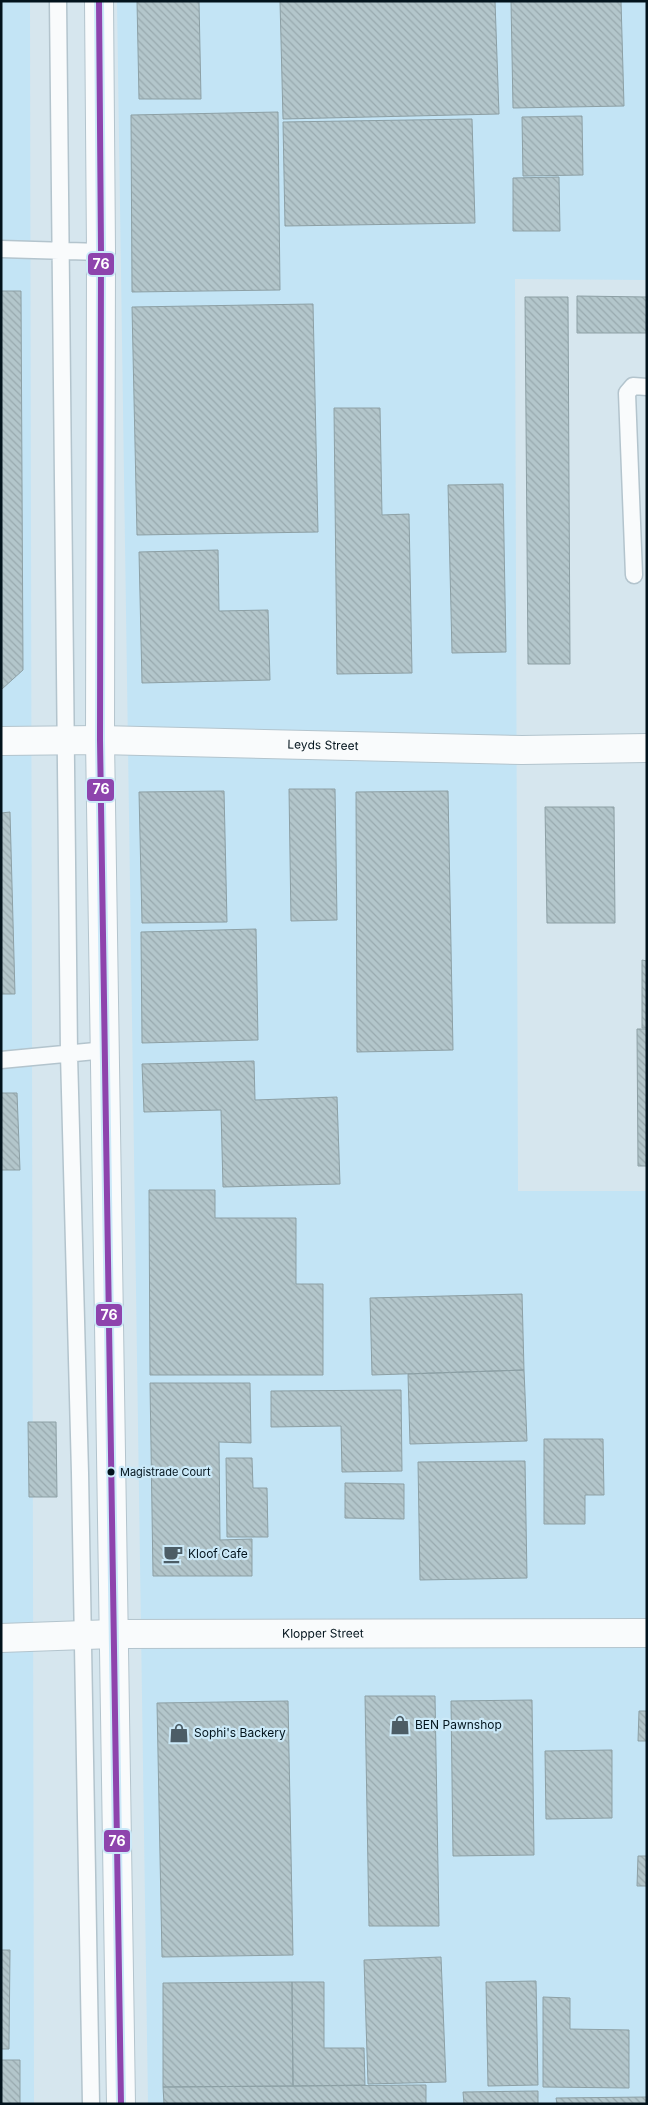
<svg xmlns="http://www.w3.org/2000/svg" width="648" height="2105" viewBox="0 0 648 2105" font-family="Inter,sans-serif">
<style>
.built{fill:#c3e4f5}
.building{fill:url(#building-back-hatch);stroke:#8da0a5}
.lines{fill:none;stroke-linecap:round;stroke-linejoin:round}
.lane-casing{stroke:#b3c4cd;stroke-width:19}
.street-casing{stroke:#b3c4cd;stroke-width:30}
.secondary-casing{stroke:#b3c4cd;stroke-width:30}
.lane{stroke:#f9fbfc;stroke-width:16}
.street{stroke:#f9fbfc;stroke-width:28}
.secondary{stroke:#f9fbfc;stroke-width:28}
.bus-1-casing{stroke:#cbe9f8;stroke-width:10}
.bus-1{stroke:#8e44ad;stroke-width:6}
.bus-dot{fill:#02131c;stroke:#cbe9f8;stroke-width:2}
.labels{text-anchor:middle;stroke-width:4.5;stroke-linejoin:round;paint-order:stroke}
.bus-label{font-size:11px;fill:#02131c;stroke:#cbe9f8;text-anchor:start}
.street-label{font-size:12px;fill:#02131c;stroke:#cbe9f8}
.poi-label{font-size:12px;fill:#02131c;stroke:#cbe9f8;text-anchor:start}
.line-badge{stroke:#cbe9f8;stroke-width:2}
.badge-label{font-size:14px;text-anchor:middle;font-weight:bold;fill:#fff}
</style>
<defs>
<pattern id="building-back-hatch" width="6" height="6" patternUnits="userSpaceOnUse" patternTransform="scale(1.25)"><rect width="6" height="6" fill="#b3c6cb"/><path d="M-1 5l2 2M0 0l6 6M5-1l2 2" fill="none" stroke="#98a9ae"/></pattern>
</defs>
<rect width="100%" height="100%" fill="#d6e6ee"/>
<path class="built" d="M 1,1 L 30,1 L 34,2104 L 1,2104 Z
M 117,1 L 647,1 L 647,280 L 515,279 L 518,1191 L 647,1191 L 647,2104 L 148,2104 Z"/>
<path class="building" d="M 137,1 L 199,1 L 201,99 L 139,99 Z
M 280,1 L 495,1 L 499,114 L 283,119 Z
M 511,1 L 621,1 L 624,106 L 513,108 Z
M 278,112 L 280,290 L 132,292 L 131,115 Z
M 582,116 L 583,175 L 523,176 L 522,117 Z
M 472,119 L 475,223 L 285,226 L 283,122 Z
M 559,177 L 560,231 L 513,231 L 513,178 Z
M 1,291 L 21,291 L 23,670 L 2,689 Z
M 577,296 L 647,297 L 647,333 L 577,333 Z
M 525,297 L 568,297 L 570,664 L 528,664 Z
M 313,304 L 318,532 L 137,535 L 132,307 Z
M 334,408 L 380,408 L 382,515 L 409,514 L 412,673 L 337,674 Z
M 503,484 L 506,652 L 452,653 L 448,485 Z
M 218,550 L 219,611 L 268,610 L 270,680 L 142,683 L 139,552 Z
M 289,789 L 335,789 L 337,920 L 291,921 Z
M 224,791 L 227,922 L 142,923 L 139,792 Z
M 448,791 L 453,1050 L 357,1052 L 356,792 Z
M 545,807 L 614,807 L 615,923 L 547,923 Z
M 10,812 L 15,994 L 1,994 L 1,813 Z
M 256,929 L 258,1040 L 142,1043 L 141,932 Z
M 642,960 L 647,961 L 647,1028 L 642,1028 Z
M 637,1029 L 647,1029 L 647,1166 L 638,1166 Z
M 254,1061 L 255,1100 L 337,1097 L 340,1184 L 223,1187 L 221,1110 L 144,1112 L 142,1064 Z
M 1,1093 L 17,1093 L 20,1170 L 1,1170 Z
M 149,1190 L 215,1190 L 215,1218 L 296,1218 L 296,1284 L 323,1284 L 323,1375 L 150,1375 Z
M 522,1294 L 524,1370 L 372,1375 L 370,1298 Z
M 524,1370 L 527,1441 L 410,1444 L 408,1374 Z
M 150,1383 L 250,1383 L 251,1443 L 219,1442 L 220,1540 L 252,1539 L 252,1576 L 153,1576 Z
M 401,1390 L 402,1471 L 342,1472 L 341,1426 L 271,1427 L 271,1391 Z
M 28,1422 L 56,1422 L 57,1497 L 29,1497 Z
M 544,1439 L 603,1439 L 604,1495 L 585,1495 L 585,1524 L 544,1524 Z
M 226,1458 L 252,1458 L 253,1488 L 267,1488 L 268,1537 L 227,1537 Z
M 525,1461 L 527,1578 L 420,1580 L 418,1462 Z
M 345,1483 L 404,1484 L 404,1519 L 345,1518 Z
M 365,1696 L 435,1696 L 439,1926 L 369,1926 Z
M 532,1700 L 534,1855 L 453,1856 L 451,1701 Z
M 288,1701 L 293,1955 L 162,1957 L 157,1703 Z
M 639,1711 L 647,1711 L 647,1741 L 638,1741 Z
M 612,1750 L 612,1818 L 546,1819 L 545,1751 Z
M 638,1856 L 647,1856 L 647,1886 L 637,1886 Z
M 1,1950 L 10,1950 L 9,2049 L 1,2049 Z
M 441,1957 L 446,2082 L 368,2084 L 364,1960 Z
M 536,1981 L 538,2085 L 488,2086 L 486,1982 Z
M 292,1982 L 293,2086 L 163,2087 L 163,1983 Z
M 292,1982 L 324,1982 L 324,2048 L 364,2048 L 365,2085 L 293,2086 Z
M 543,1997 L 570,1998 L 570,2029 L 629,2030 L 629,2088 L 543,2087 Z
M 1,2060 L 20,2060 L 20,2104 L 1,2104 Z
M 426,2085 L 426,2104 L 164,2104 L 163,2087 Z
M 538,2091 L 538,2104 L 464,2104 L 463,2092 Z
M 647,2097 L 647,2104 L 557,2104 L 556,2098 Z"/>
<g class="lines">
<defs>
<path id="lane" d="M 58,1 L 69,1054 L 80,1473 L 91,2104
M 1,249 L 101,252
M 634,575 L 627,393 L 633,386 L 647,387
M 1,1060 L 106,1050"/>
<g id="street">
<path id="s1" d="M 1,741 L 100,740 L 522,750 L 647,748"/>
<path id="s2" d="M 1,1638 L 113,1634 L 647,1633"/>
</g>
<path id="secondary" d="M 99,1 L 101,252 L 100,740 L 121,2104"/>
</defs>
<use href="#lane" class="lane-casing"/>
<use href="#street" class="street-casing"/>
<use href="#secondary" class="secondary-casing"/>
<use href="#lane" class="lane"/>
<use href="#street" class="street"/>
<use href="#secondary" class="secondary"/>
<defs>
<path id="bus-1" d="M 99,1 L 101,252 L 100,740 L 121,2104"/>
</defs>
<use href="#bus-1" class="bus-1-casing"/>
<use href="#bus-1" class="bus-1"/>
</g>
<defs>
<symbol id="cafe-bare" viewBox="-9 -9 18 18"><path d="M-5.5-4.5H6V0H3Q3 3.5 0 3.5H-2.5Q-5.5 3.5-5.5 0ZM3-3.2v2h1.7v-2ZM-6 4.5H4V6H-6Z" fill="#4c5d66" stroke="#cbe9f8" stroke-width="2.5" paint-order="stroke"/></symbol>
<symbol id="shop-bare" viewBox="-9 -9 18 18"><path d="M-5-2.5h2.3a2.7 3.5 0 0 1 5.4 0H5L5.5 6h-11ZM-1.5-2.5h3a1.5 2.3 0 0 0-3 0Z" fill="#4c5d66" stroke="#cbe9f8" stroke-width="2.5" paint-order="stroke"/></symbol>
</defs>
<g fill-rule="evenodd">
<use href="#cafe-bare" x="159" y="1540" width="28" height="28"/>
<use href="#shop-bare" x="386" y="1711" width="28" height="28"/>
<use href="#shop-bare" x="165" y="1719" width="28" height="28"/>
</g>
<circle class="bus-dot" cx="111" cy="1472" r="4.5"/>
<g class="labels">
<g class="bus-label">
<text x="120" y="1476">Magistrade Court</text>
</g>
<g class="street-label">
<text dy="4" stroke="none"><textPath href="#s1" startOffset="322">Leyds Street</textPath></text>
<text dy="4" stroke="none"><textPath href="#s2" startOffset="322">Klopper Street</textPath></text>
</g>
<g class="poi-label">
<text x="188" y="1558">Kloof Cafe</text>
<text x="415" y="1729">BEN Pawnshop</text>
<text x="194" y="1737">Sophi's Backery</text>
</g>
</g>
<g class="line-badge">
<rect x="87" y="252" width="28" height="24" rx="5" fill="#8e44ad"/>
<rect x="86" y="778" width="29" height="24" rx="5" fill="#8e44ad"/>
<rect x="95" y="1303" width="28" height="24" rx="5" fill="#8e44ad"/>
<rect x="103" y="1829" width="28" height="24" rx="5" fill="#8e44ad"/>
</g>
<g class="badge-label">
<text x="101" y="269">76</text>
<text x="101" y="794">76</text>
<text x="109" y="1320">76</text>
<text x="117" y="1846">76</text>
</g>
<rect width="648" height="2105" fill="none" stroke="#02131c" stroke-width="5"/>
</svg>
